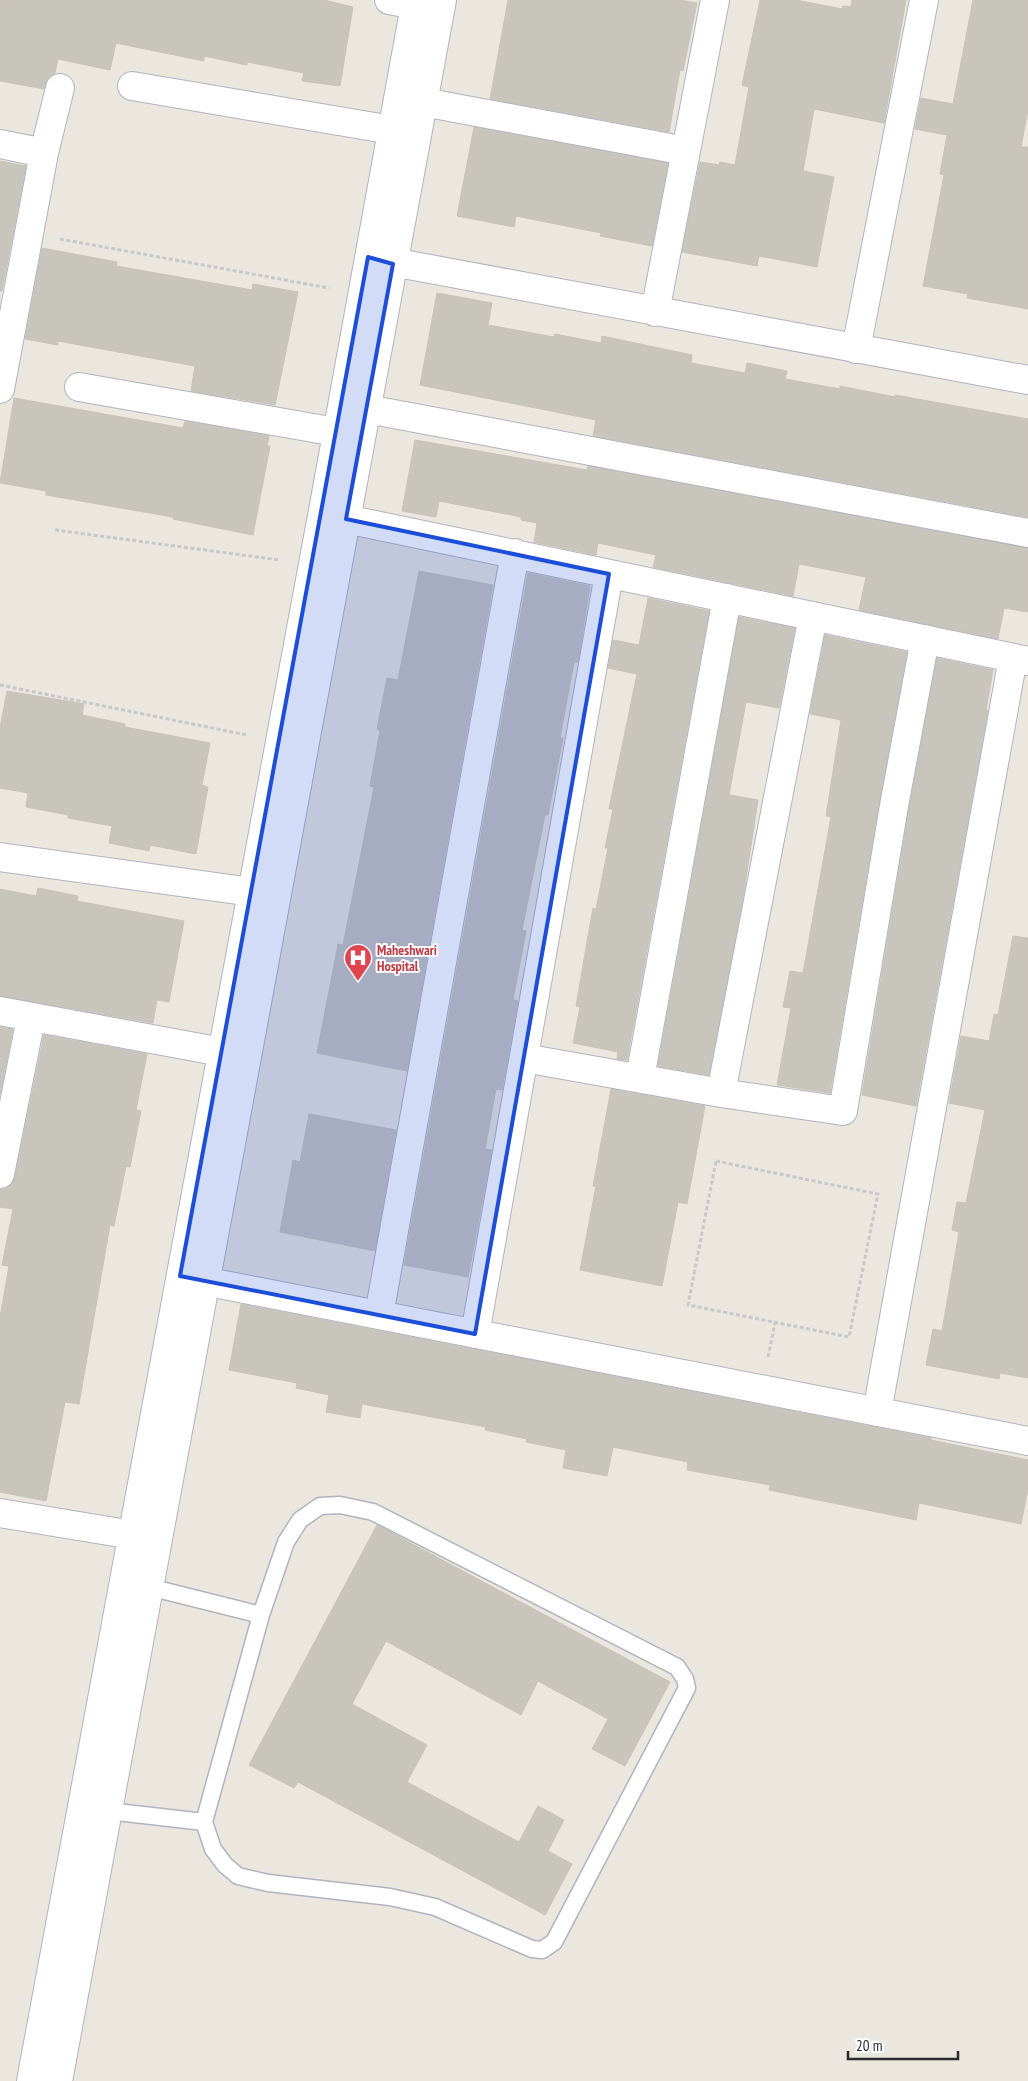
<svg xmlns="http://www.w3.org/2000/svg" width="1028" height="2081" viewBox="0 0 1028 2081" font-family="'PT Sans Narrow',sans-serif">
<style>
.building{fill:#c8c5bd;stroke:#c8c3b8}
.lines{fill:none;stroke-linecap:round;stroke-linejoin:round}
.service-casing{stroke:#b2b3be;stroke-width:19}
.minor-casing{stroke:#b2b3be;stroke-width:30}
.path{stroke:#c8c8c8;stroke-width:3;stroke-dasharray:4 2.5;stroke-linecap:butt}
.service{stroke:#fff;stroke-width:16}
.minor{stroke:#fff;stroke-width:28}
.marked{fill:#1d4ed8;fill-opacity:0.2;stroke:#1d4ed8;stroke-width:4;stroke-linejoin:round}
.labels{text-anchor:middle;stroke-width:4;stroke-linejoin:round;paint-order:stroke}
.health-label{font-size:14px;font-weight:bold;fill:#be3a42;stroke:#fff;text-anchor:start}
</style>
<rect width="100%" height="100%" fill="#ece7de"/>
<path class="building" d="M 0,0 L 324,0 L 353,7 L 340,86 L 302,81 L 304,73 L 247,62 L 247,65 L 204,56 L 204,61 L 116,43 L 110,70 L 58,59 L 55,73 L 48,78 L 44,89 L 0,81 Z
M 508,0 L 679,0 L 697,3 L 683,71 L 680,70 L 669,132 L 490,99 Z
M 760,0 L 796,0 L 842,9 L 843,6 L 851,7 L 852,0 L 906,0 L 884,123 L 814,109 L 803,171 L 834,177 L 817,267 L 759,256 L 757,266 L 682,252 L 700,162 L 719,165 L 720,162 L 735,165 L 749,87 L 742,85 Z
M 973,0 L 1028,0 L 1028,110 L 1021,147 L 1028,147 L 1028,309 L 967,298 L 968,294 L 923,286 L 944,175 L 940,174 L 947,135 L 915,129 L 921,98 L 953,104 Z
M 474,127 L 668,163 L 652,246 L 600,236 L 601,233 L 516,216 L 514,227 L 457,216 Z
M 0,161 L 26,166 L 2,291 L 0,291 Z
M 42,248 L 117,262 L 116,266 L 252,290 L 253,284 L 298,292 L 275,405 L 191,391 L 195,366 L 58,341 L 58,345 L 25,339 Z
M 437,293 L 492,303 L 488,325 L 554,337 L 555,334 L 601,343 L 602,336 L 692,355 L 691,363 L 745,373 L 747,363 L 787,371 L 785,379 L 840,389 L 840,386 L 895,397 L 895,395 L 1028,419 L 1028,517 L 593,436 L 596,420 L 420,385 Z
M 14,398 L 183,428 L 185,421 L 269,436 L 267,446 L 270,446 L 253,535 L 173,519 L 173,517 L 46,495 L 46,491 L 0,483 Z
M 415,440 L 587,470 L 588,466 L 1028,548 L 1028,612 L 1004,608 L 998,639 L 859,610 L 866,577 L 799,564 L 793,596 L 653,567 L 656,555 L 598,543 L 596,555 L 534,542 L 537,523 L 521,520 L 521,517 L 439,501 L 436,517 L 402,511 Z
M 419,571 L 493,585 L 407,1071 L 317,1053 L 338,944 L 343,945 L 374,787 L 370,786 L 380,730 L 377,729 L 387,678 L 398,680 Z
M 528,573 L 590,586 L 578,662 L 574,662 L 560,738 L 563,738 L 548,815 L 545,815 L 522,930 L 526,931 L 513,1000 L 518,1001 L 502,1090 L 496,1089 L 485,1149 L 492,1150 L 468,1277 L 404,1265 Z
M 648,598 L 709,611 L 627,1060 L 617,1059 L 618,1052 L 573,1043 L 580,1007 L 576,1006 L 588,936 L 593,908 L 596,909 L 608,848 L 605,848 L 613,809 L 609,809 L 637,674 L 608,668 L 613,640 L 639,645 Z
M 739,617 L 795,628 L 779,708 L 746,702 L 729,795 L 758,800 L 742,904 L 709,1075 L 658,1066 Z
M 825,635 L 907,652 L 879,803 L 830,1093 L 777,1085 L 791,1008 L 783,1007 L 790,971 L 803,973 L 831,817 L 826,816 L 841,720 L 810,714 Z
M 937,658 L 993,670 L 986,710 L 988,711 L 916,1106 L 862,1095 L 909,809 Z
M 7,691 L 84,704 L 82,715 L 125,724 L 125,727 L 210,743 L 202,785 L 208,787 L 196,854 L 150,845 L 149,851 L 109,843 L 112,826 L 68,818 L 68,815 L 26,807 L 28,793 L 0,788 L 0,728 Z
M 38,888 L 78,896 L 77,901 L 184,921 L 169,1002 L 157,1000 L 153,1023 L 0,996 L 0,889 L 36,896 Z
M 1013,936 L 1028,938 L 1028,1378 L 1000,1373 L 999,1379 L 926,1365 L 933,1329 L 942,1331 L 959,1232 L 952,1230 L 957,1202 L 966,1203 L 985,1110 L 949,1103 L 961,1036 L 989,1041 L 994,1014 L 998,1015 Z
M 0,1027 L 13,1029 L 0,1094 Z
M 44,1035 L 147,1054 L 136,1110 L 141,1111 L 130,1167 L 126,1166 L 114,1226 L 110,1225 L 79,1404 L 65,1402 L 46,1501 L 0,1492 L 0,1317 L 9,1266 L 2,1265 L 13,1209 L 0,1207 L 0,1189 L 5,1189 L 11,1185 L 15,1177 Z
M 611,1089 L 705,1106 L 687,1204 L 678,1202 L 662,1286 L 580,1270 L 596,1186 L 593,1186 Z
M 309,1114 L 396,1130 L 375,1251 L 280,1232 L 293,1160 L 300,1162 Z
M 241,1304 L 931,1438 L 931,1440 L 1028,1460 L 1028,1489 L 1021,1524 L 919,1503 L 916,1520 L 769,1490 L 770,1485 L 687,1470 L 688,1462 L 613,1447 L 607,1476 L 563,1468 L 566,1450 L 526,1442 L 527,1439 L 485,1430 L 486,1427 L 362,1404 L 360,1418 L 326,1412 L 329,1395 L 296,1388 L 297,1383 L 229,1370 Z
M 377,1525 L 670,1682 L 625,1766 L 592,1749 L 608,1719 L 538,1681 L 521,1715 L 386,1641 L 352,1704 L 427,1745 L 407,1782 L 519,1842 L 538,1806 L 564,1820 L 548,1851 L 572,1864 L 545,1915 L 298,1782 L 294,1788 L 249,1765 Z"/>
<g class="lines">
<defs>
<path id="service" d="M 340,1505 L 373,1512 L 677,1667 L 685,1679 L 687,1688 L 554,1942 L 542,1950 L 532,1949 L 435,1907 L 390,1897 L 268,1883 L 238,1876 L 225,1865 L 213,1849 L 204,1822 L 261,1615 L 286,1542 L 300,1520 L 320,1506 Z
M 149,1587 L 261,1615
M 108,1811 L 204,1822"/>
<path id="minor" d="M 389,0 L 415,5
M 132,86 L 392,130
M 423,102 L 686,151
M 0,144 L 44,153
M 376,259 L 1028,380
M 655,312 L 715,0
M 856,349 L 924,0
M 79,387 L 336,432
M 0,389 L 44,153 L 60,88
M 367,409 L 1028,533
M 346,519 L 1028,661
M 0,857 L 252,892
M 0,1011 L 222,1052
M 524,1058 L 721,1093 L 843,1111 L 894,806 L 925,639
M 640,1078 L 727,598
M 721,1093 L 813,616
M 0,1174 L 31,1018
M 188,1278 L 1028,1441
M 379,1315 L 515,553
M 475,1334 L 609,574
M 877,1412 L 1013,658
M 0,1513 L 133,1535
M 31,2081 L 324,505 L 416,0
M 58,2081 L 442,0"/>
</defs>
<use href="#service" class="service-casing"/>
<use href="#minor" class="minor-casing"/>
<path class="path" d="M 60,239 L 329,288
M 55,530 L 280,560
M 0,685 L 247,735
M 716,1161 L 878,1194 L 849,1337 L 688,1305 Z
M 768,1357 L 775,1323"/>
<use href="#service" class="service"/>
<use href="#minor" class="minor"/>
</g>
<path class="marked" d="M 368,257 L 393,264 L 346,519 L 609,574 L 475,1334 L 180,1276 Z"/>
<defs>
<symbol id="hospital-pin" viewBox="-11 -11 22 30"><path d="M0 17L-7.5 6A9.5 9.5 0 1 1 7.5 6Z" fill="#e0444e" stroke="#fff"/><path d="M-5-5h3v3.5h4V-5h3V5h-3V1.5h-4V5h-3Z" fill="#fff"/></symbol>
</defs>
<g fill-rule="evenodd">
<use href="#hospital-pin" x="342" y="942" width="32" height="43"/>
</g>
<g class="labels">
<g class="health-label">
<text x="377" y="955">Maheshwari<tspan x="377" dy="16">Hospital</tspan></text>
</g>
</g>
<path d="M848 2051v8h110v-8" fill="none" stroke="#2b2b2b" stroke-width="2.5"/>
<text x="856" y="2051" font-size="15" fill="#2b2b2b" stroke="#ffffff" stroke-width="4" paint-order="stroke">20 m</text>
</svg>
